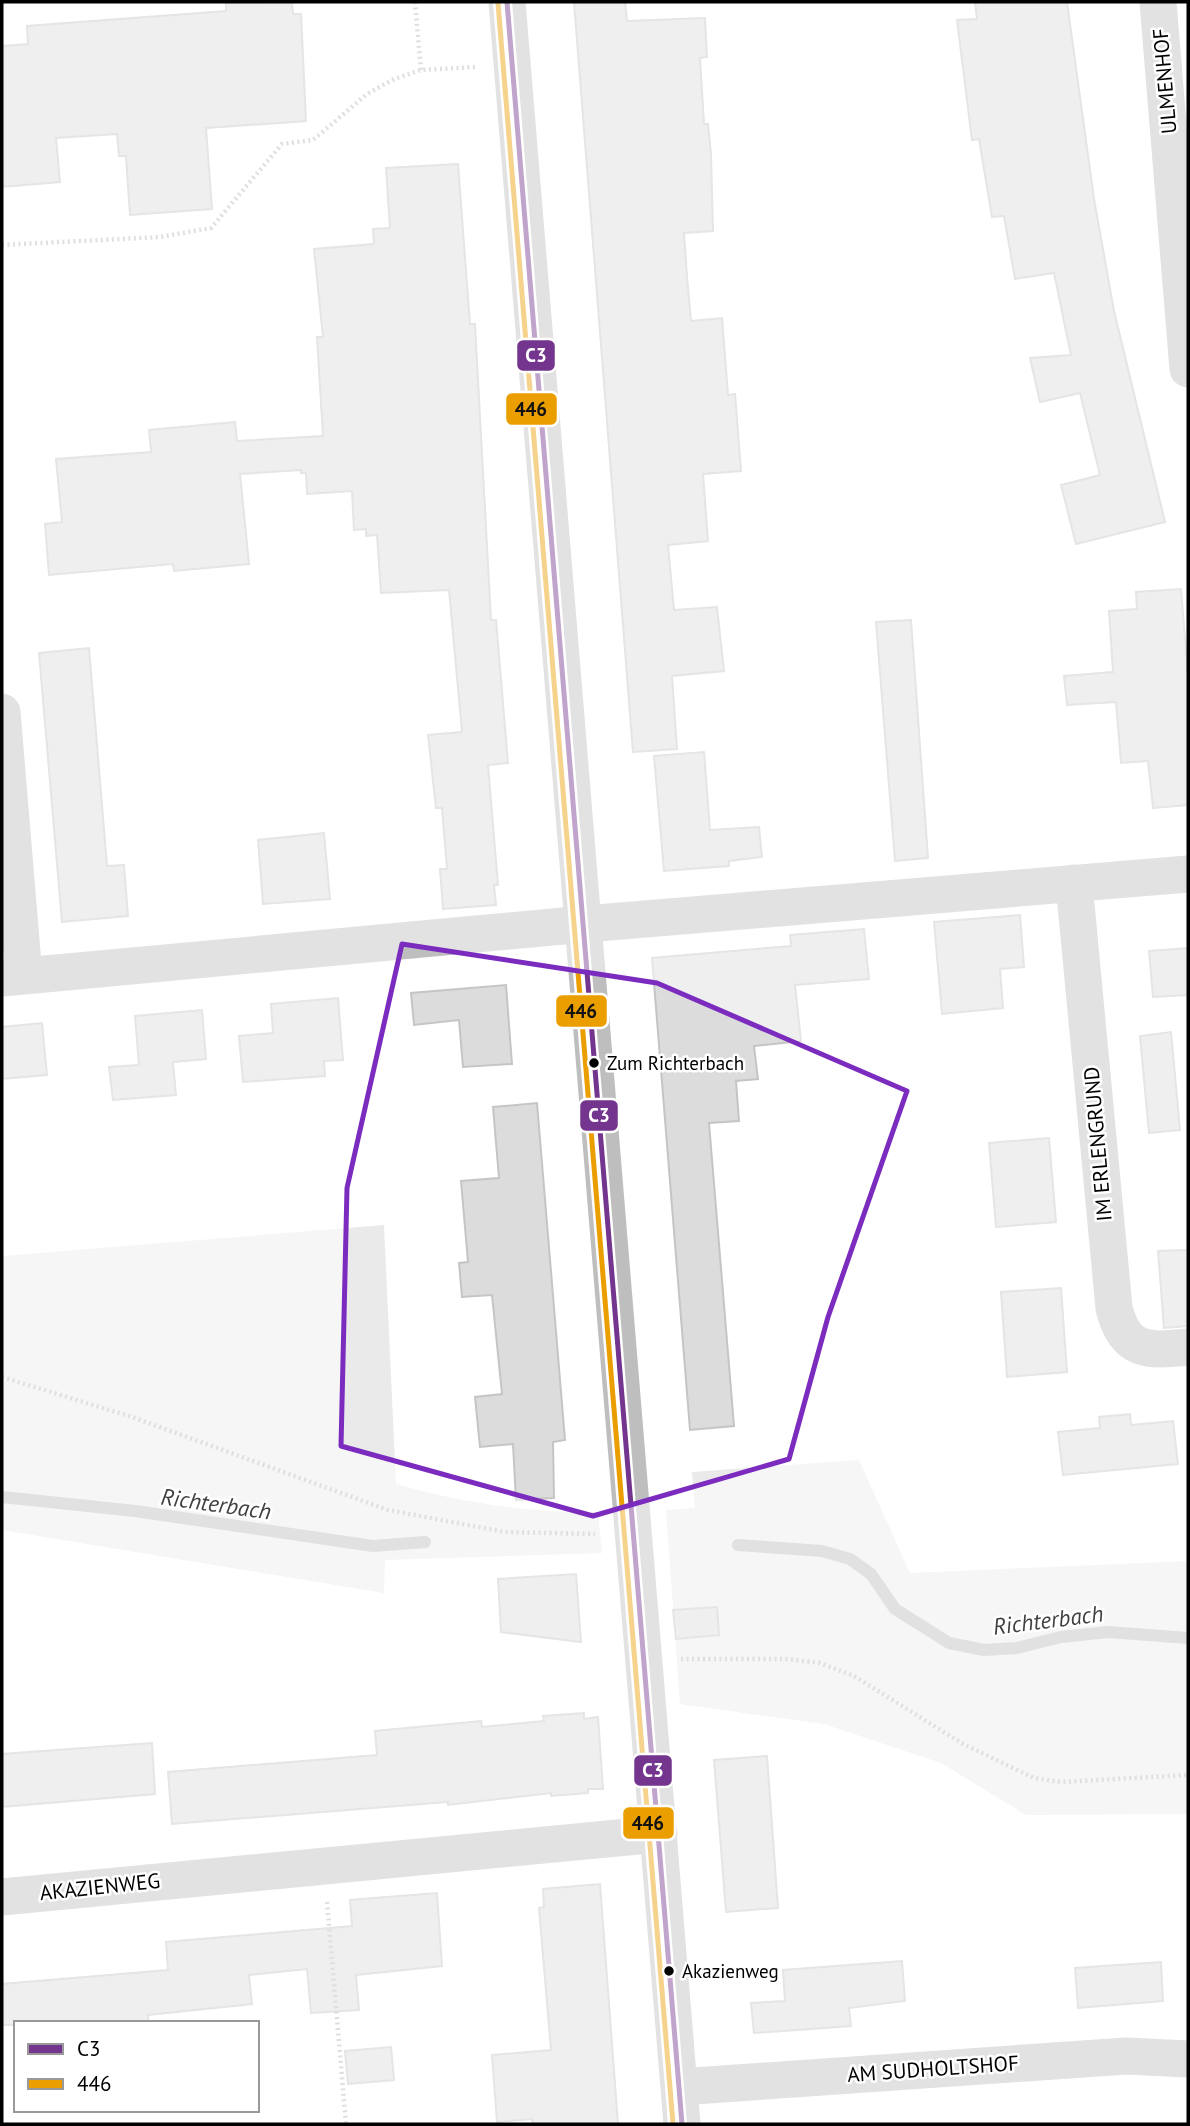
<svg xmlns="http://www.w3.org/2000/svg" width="1190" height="2126" viewBox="0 0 1190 2126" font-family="'PT Sans',sans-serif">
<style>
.green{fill:#eaeaea}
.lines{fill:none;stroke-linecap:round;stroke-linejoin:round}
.stream{stroke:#bcbcbc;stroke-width:12}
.building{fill:#dcdcdc;stroke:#c5c5c5;stroke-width:2}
.path{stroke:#b8b8b8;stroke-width:4.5;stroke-dasharray:2 3.5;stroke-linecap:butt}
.minor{stroke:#bebebe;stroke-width:37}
.bus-1-casing{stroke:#fff;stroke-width:10}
.bus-2-casing{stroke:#fff;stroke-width:10}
.bus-1{stroke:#73358d;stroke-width:5}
.bus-2{stroke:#eb9e00;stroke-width:5}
.marked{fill:none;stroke:#7b2cbf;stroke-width:5;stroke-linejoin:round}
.bus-dot{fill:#000;stroke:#fff;stroke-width:2.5}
.labels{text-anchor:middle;stroke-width:5;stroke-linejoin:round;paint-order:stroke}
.bus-label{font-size:19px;fill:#000;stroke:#fff;text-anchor:start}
.street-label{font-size:21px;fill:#000;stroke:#fff}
.water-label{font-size:23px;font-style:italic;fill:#404040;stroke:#fff}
.line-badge{stroke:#fff;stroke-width:2.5}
.badge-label{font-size:19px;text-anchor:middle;font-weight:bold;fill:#fff}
.pale-badge-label{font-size:19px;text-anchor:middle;font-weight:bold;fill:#111}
</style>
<rect width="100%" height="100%" fill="#fff"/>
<path class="green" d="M 384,1225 L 396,1484 C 463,1503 529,1513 598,1512 L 602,1553 L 385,1560 L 384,1593 L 2,1530 L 2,1256 Z
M 859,1460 L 910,1573 L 1188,1561 L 1188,1814 L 1026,1815 L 941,1763 L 824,1724 L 680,1704 L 666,1510 L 695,1508 L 692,1472 Z"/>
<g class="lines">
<path class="stream" d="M 2,1497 L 135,1511 L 373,1546 L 425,1542
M 738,1545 L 822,1551 L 850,1559 L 871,1574 L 895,1609 L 949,1643 L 984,1650 L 1017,1648 L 1061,1637 L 1108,1632 L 1188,1638"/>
</g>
<path class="building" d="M 292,2 L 293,14 L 301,14 L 306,121 L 206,128 L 212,209 L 130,215 L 126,156 L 119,156 L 117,134 L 56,138 L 60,182 L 2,187 L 2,46 L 28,44 L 27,26 L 226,11 L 226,3 Z
M 574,2 L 625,2 L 627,21 L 705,18 L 707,57 L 700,58 L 704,124 L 708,124 L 711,154 L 713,231 L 684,233 L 687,277 L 691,321 L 722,318 L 728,395 L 735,394 L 741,471 L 703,474 L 708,541 L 668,545 L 674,610 L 717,607 L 724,671 L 672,676 L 677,749 L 633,752 Z
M 975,2 L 1067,2 L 1094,199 L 1114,311 L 1165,522 L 1076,544 L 1061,485 L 1100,475 L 1080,393 L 1040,402 L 1030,358 L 1071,355 L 1054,273 L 1015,279 L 1004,216 L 992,217 L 979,139 L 972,140 L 957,20 L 977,19 Z
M 458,164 L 470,324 L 475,324 L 476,343 L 491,620 L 496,620 L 508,763 L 488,765 L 498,885 L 494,885 L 496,905 L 443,909 L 440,869 L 447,869 L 442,808 L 436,808 L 428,735 L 462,732 L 449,590 L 381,593 L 377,535 L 366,536 L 366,529 L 354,530 L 352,491 L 307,494 L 306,473 L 301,473 L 301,470 L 240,474 L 249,564 L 174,571 L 173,564 L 49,575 L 45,524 L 62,522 L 56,459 L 151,452 L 149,430 L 235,422 L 237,441 L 323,436 L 317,337 L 323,337 L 314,249 L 374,244 L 373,229 L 390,228 L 386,168 Z
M 1181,589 L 1188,675 L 1188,805 L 1153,808 L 1148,761 L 1121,763 L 1116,702 L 1067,705 L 1064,676 L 1113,672 L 1109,611 L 1137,609 L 1136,592 Z
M 911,620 L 928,858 L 895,861 L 876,622 Z
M 89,648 L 107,866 L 124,865 L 128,916 L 62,922 L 39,653 Z
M 704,752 L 710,830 L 759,827 L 762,857 L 729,861 L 729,866 L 664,871 L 654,756 Z
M 324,833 L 330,899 L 263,904 L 258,840 Z
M 1020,915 L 1024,967 L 1000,969 L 1003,1008 L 942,1014 L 934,922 Z
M 864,929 L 869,979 L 795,985 L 801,1041 L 754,1046 L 758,1079 L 736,1081 L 739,1121 L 709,1123 L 734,1426 L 690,1430 L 652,958 L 791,946 L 790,935 Z
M 1188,948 L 1188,995 L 1153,997 L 1149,951 Z
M 506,985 L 512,1064 L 463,1067 L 459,1020 L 414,1025 L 411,993 Z
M 338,998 L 343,1060 L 324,1061 L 325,1076 L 243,1082 L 239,1036 L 273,1033 L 271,1004 Z
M 202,1010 L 206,1059 L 173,1062 L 176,1095 L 113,1100 L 109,1067 L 139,1065 L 135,1016 Z
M 42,1023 L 47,1075 L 2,1079 L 2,1027 Z
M 1171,1032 L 1180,1130 L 1149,1133 L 1140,1036 Z
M 537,1103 L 565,1440 L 553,1442 L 554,1498 L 516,1500 L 513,1444 L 480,1447 L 475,1397 L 502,1394 L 492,1295 L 462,1297 L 459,1263 L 468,1262 L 461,1181 L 499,1178 L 493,1107 Z
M 1049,1138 L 1056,1222 L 996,1227 L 989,1143 Z
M 1188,1250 L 1188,1326 L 1164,1328 L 1158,1251 Z
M 1061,1288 L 1067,1372 L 1007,1377 L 1001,1292 Z
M 1130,1414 L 1131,1425 L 1173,1421 L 1178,1464 L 1063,1475 L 1058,1432 L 1100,1428 L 1099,1417 Z
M 576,1574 L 581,1642 L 501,1632 L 498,1579 Z
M 717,1607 L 719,1635 L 676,1639 L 673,1610 Z
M 584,1713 L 584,1719 L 598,1717 L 603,1789 L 588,1789 L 588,1793 L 551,1796 L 551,1793 L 448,1805 L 448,1802 L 172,1824 L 168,1772 L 377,1755 L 375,1731 L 481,1721 L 482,1727 L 544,1721 L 543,1716 Z
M 152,1743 L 155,1794 L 2,1807 L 2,1754 Z
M 767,1756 L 778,1908 L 726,1912 L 714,1760 Z
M 600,1884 L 618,2124 L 533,2124 L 532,2119 L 497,2122 L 492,2055 L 551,2050 L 539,1908 L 544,1907 L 543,1889 Z
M 437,1893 L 442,1966 L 356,1975 L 359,2010 L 311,2013 L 307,1969 L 249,1975 L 252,2004 L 148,2015 L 148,2023 L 2,2025 L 2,1984 L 168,1970 L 166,1942 L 352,1926 L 350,1900 Z
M 902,1961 L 905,2001 L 849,2008 L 851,2026 L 754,2033 L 751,2003 L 785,2001 L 783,1970 Z
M 1161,1962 L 1163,2001 L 1078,2008 L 1075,1968 Z
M 391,2047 L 394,2080 L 348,2084 L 345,2051 Z"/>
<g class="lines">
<path class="path" d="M 415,2 L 421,70
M 2,245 L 160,237 L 211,228 L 282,144 L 313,140 L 367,94 L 394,79 L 421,70 L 476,67
M 2,1377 L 132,1417 L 388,1510 L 505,1532 L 595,1534
M 681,1659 L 786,1659 L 820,1663 L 854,1676 L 963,1744 L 1034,1778 L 1061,1782 L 1188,1775
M 327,1902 L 346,2124"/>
<path class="minor" d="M 507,2 L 682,2124
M 1158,2 L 1188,369
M 2,712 L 24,976
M 1074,883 L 1114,1308 C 1125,1353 1148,1351 1188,1347
M 2,978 L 585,924 L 1188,874
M 2,1897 L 659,1834
M 679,2087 L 1126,2056 L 1188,2059"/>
<defs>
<path id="bus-1" d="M 507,2 L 682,2124"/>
<path id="bus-2" d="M 498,3 L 673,2124"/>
</defs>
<use href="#bus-1" class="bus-1-casing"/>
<use href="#bus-2" class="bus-2-casing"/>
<use href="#bus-1" class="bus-1"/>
<use href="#bus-2" class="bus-2"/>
</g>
<path d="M0 0H1190V2126H0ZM 402,944 L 657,983 L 907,1091 L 828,1317 L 789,1459 L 593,1516 L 341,1446 L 347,1188 Z" fill="#fff" fill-opacity=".55" fill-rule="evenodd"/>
<path class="marked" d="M 402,944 L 657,983 L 907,1091 L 828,1317 L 789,1459 L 593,1516 L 341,1446 L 347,1188 Z"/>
<g class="bus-dot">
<circle cx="594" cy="1063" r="6"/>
<circle cx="669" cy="1971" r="6"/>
</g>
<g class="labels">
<g class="bus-label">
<text x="607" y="1070">Zum Richterbach</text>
<text x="682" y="1978">Akazienweg</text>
</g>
<g class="street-label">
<text transform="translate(1165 81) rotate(-95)" y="7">ULMENHOF</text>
<text transform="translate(1098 1144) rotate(-95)" y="7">IM ERLENGRUND</text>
<text transform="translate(100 1887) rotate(-6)" y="7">AKAZIENWEG</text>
<text transform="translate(933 2069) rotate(-4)" y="7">AM SUDHOLTSHOF</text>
</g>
<g class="water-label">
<text transform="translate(216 1504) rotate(8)" y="8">Richterbach</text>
<text transform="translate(1048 1620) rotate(-7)" y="8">Richterbach</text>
</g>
</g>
<g class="line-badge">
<rect x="516" y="339" width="40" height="33" rx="7" fill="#73358d"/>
<rect x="505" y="392" width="53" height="34" rx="7" fill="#eb9e00"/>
<rect x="555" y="994" width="53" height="34" rx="7" fill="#eb9e00"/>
<rect x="579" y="1099" width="40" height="33" rx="7" fill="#73358d"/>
<rect x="633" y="1754" width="40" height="33" rx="7" fill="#73358d"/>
<rect x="622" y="1806" width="53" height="34" rx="7" fill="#eb9e00"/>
</g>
<g class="badge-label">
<text x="536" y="362">C3</text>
<text x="599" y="1122">C3</text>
<text x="653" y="1777">C3</text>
</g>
<g class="pale-badge-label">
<text x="531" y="416">446</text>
<text x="581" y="1018">446</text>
<text x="648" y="1830">446</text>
</g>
<rect width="1190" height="2126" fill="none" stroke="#000000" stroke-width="7"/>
<rect x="14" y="2021" width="245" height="91" fill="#ffffff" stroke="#999999" stroke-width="2"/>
<rect x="28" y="2044" width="35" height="10" fill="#73358d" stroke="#999999" stroke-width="2"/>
<text x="77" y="2056" font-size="21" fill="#000000">C3</text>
<rect x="28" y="2079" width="35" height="10" fill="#eb9e00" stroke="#999999" stroke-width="2"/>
<text x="77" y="2091" font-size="21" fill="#000000">446</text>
</svg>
